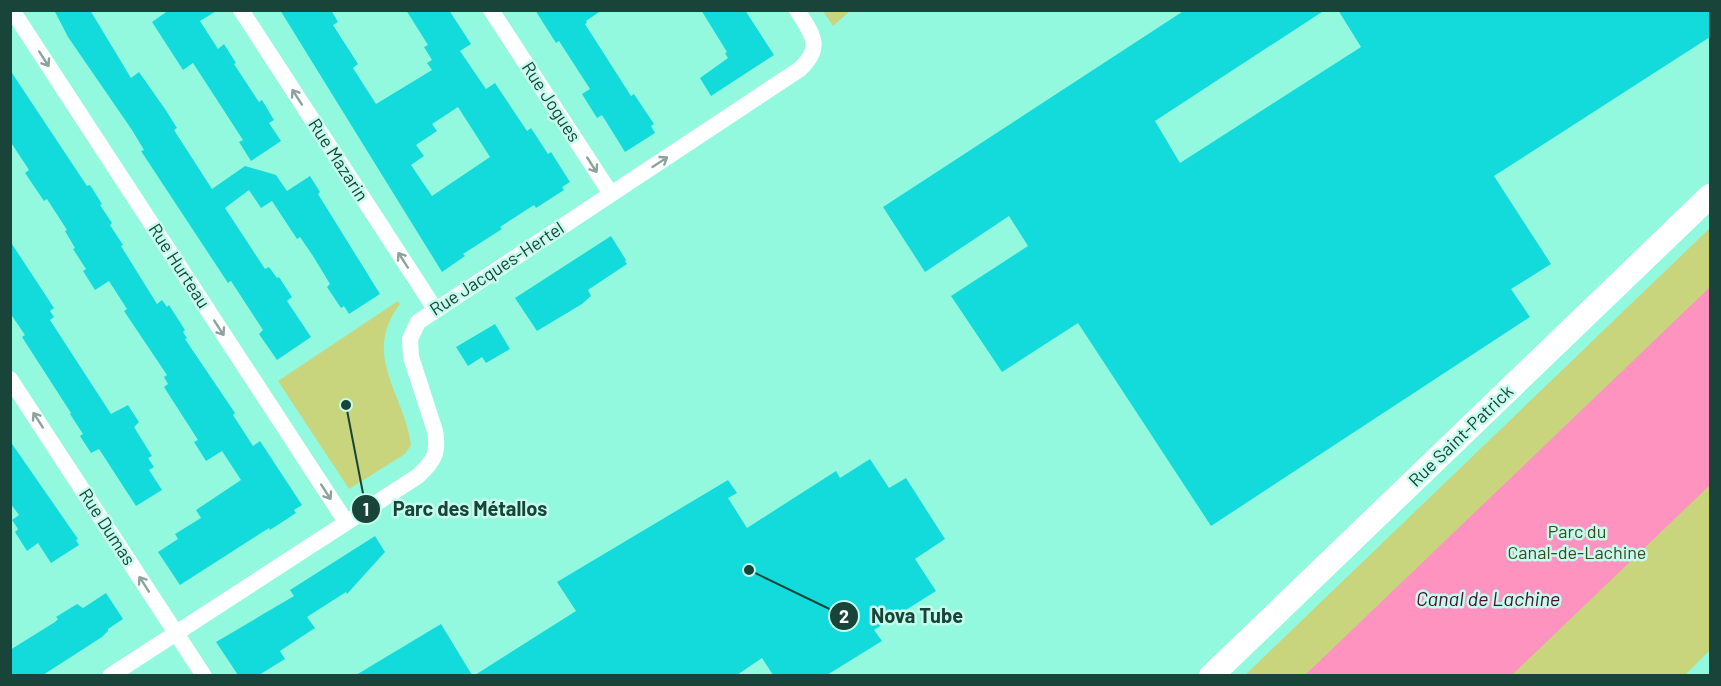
<svg xmlns="http://www.w3.org/2000/svg" width="1721" height="686" viewBox="0 0 1721 686" font-family="Barlow,sans-serif">
<style>
.green{fill:#c9d57c}
.water{fill:#fd93be}
.building{fill:#14dbdb;fill-rule:evenodd}
.lines{fill:none;stroke-linecap:round;stroke-linejoin:round}
.street{stroke:#fff;stroke-width:16}
.secondary{stroke:#fff;stroke-width:24}
.oneway{stroke:#8ca29c}
.labels{text-anchor:middle;stroke-width:5;stroke-linejoin:round;paint-order:stroke}
.street-label{font-size:18px;fill:#19443a;stroke:#c4fded}
.park-label{font-size:18px;fill:#42471a;stroke:#c4fded}
.water-label{font-size:20px;font-style:italic;fill:#4e0e2e;stroke:#c4fded}
.leader{fill:none;stroke:#19443a;stroke-width:2}
.callout-dot{fill:#19443a;stroke:#c4fded;stroke-width:2}
.mark-label{font-size:18px;text-anchor:middle;font-weight:bold;fill:#fff}
.callout-label{font-size:20px;text-anchor:middle;font-weight:bold;fill:#19443a;stroke:#c4fded;stroke-width:5;stroke-linejoin:round;paint-order:stroke}
</style>
<rect width="100%" height="100%" fill="#93f9de"/>
<path class="green" d="M 823,11 L 850,11 L 833,26 Z
M 1710,228 L 1710,650 L 1685,675 L 1244,676 Z
M 398,301 L 400,304 C 361,356 404,392 411,445 L 405,454 L 349,489 L 278,381 Z"/>
<path class="water" d="M 1710,287 L 1710,485 L 1512,675 L 1305,675 Z"/>
<path class="building" d="M 54,10 L 90,10 L 131,78 L 139,72 L 165,109 L 177,128 L 174,130 L 212,189 L 245,166 L 276,175 L 287,191 L 310,176 L 320,192 L 318,194 L 380,294 L 349,314 L 344,306 L 341,308 L 327,287 L 330,284 L 313,256 L 300,237 L 297,239 L 272,201 L 261,208 L 249,190 L 225,208 L 265,269 L 269,267 L 277,278 L 279,277 L 292,297 L 287,301 L 311,337 L 277,360 L 259,334 L 263,330 L 231,281 L 228,283 L 141,151 L 144,150 L 132,130 L 68,37 Z
M 169,10 L 218,10 L 200,21 L 218,49 L 224,44 L 236,63 L 234,64 L 259,102 L 262,100 L 274,120 L 269,123 L 281,141 L 251,161 L 239,142 L 243,140 L 193,63 L 183,70 L 152,22 Z
M 280,10 L 331,10 L 338,22 L 333,25 L 358,64 L 353,68 L 376,104 L 432,70 L 427,63 L 432,60 L 424,47 L 428,45 L 406,10 L 449,10 L 471,44 L 460,51 L 486,89 L 495,83 L 527,131 L 531,128 L 548,154 L 551,152 L 570,182 L 562,187 L 564,190 L 536,208 L 534,205 L 500,227 L 502,229 L 463,254 L 465,256 L 442,272 ZM 458,107 L 490,157 L 432,196 L 411,165 L 424,156 L 416,145 L 437,131 L 432,124 Z
M 535,10 L 602,10 L 586,21 L 587,23 L 585,24 L 631,96 L 634,94 L 654,124 L 651,126 L 655,133 L 625,152 L 602,115 L 597,118 L 582,94 L 590,89 L 559,41 L 556,43 Z
M 701,10 L 745,10 L 774,55 L 711,96 L 700,78 L 728,58 L 725,53 L 727,52 Z
M 1185,10 L 1325,10 L 1155,121 L 1180,163 L 1361,47 L 1338,10 L 1710,10 L 1710,37 L 1494,176 L 1551,264 L 1511,289 L 1530,317 L 1211,526 L 1078,323 L 1002,372 L 951,296 L 1028,246 L 1009,216 L 925,272 L 883,207 Z
M 10,70 L 87,186 L 90,185 L 102,204 L 100,205 L 112,223 L 110,225 L 123,245 L 121,246 L 157,304 L 162,300 L 167,307 L 169,305 L 185,330 L 183,332 L 187,338 L 185,339 L 235,413 L 233,415 L 253,446 L 260,441 L 302,505 L 294,510 L 296,513 L 270,530 L 269,528 L 180,585 L 158,552 L 178,539 L 175,534 L 201,518 L 196,510 L 241,480 L 222,451 L 206,461 L 194,442 L 198,440 L 164,387 L 168,384 L 164,377 L 167,375 L 124,311 L 127,309 L 109,281 L 95,290 L 83,271 L 86,269 L 73,249 L 75,248 L 65,231 L 67,230 L 47,199 L 44,201 L 25,173 L 29,170 L 10,141 Z
M 611,236 L 626,260 L 625,261 L 627,264 L 588,290 L 591,296 L 582,304 L 537,331 L 515,298 Z
M 10,241 L 54,308 L 50,311 L 54,317 L 50,320 L 111,414 L 128,405 L 139,422 L 134,427 L 152,456 L 148,458 L 154,467 L 149,470 L 162,490 L 136,506 L 99,449 L 91,453 L 80,436 L 83,434 L 70,414 L 71,413 L 22,337 L 25,335 L 10,313 Z
M 495,324 L 510,349 L 486,363 L 482,357 L 468,366 L 456,347 Z
M 10,441 L 78,539 L 76,540 L 79,545 L 51,563 L 38,543 L 27,551 L 15,532 L 18,529 L 12,520 L 19,515 L 10,503 Z
M 870,459 L 889,488 L 906,478 L 945,539 L 915,559 L 936,591 L 874,630 L 882,641 L 827,675 L 773,675 L 762,658 L 737,675 L 475,675 L 576,611 L 557,582 L 728,480 L 737,493 L 728,498 L 747,528 L 836,471 L 840,478 Z
M 375,536 L 385,552 L 347,594 L 346,592 L 307,617 L 315,628 L 280,651 L 285,659 L 259,675 L 238,675 L 216,642 L 294,596 L 290,590 Z
M 106,593 L 123,619 L 108,629 L 108,631 L 102,637 L 43,675 L 10,675 L 10,650 L 55,622 L 58,619 L 56,617 L 77,604 L 83,608 Z
M 441,624 L 472,675 L 356,675 Z"/>
<g class="lines">
<path class="street" d="M 12,10 L 346,522
M 241,10 L 435,309
M 491,10 L 611,194
M 10,379 L 204,676
M 110,676 L 418,476 C 434,461 439,453 435,431 L 411,357 L 410,339 L 418,322 L 800,69 C 824,46 812,34 797,10"/>
<path class="secondary" d="M 1211,676 L 1710,196"/>
</g>
<defs><path id="oneway-shaft" d="M-6 0H5M1.5-3L5.5 0L1.5 3" fill="none" stroke-width="1.6" stroke-linecap="round" stroke-linejoin="round" transform="scale(1.5)"/></defs>
<g class="oneway">
<use href="#oneway-shaft" transform="translate(44 59) rotate(57)"/>
<use href="#oneway-shaft" transform="translate(297 97) rotate(-123)"/>
<use href="#oneway-shaft" transform="translate(660 162) rotate(-33)"/>
<use href="#oneway-shaft" transform="translate(592 165) rotate(57)"/>
<use href="#oneway-shaft" transform="translate(403 260) rotate(-123)"/>
<use href="#oneway-shaft" transform="translate(219 328) rotate(57)"/>
<use href="#oneway-shaft" transform="translate(38 420) rotate(-123)"/>
<use href="#oneway-shaft" transform="translate(326 492) rotate(57)"/>
<use href="#oneway-shaft" transform="translate(144 584) rotate(-123)"/>
</g>
<g class="labels">
<g class="street-label">
<text transform="translate(551 102) rotate(57)" y="6">Rue Jogues</text>
<text transform="translate(338 160) rotate(57)" y="6">Rue Mazarin</text>
<text transform="translate(179 266) rotate(57)" y="6">Rue Hurteau</text>
<text transform="translate(497 269) rotate(-33)" y="6">Rue Jacques-Hertel</text>
<text transform="translate(1461 436) rotate(-44)" y="6">Rue Saint-Patrick</text>
<text transform="translate(107 527) rotate(57)" y="6">Rue Dumas</text>
</g>
<g class="park-label">
<text x="1577" y="538">Parc du<tspan x="1577" dy="21">Canal-de-Lachine</tspan></text>
</g>
<g class="water-label">
<text x="1488" y="606">Canal de Lachine</text>
</g>
</g>
<path class="leader" d="M346 405L366 509M749 570L844 616"/>
<g class="callout-dot">
<circle cx="346" cy="405" r="6"/>
<circle cx="749" cy="570" r="6"/>
<circle cx="366" cy="509" r="15"/>
<circle cx="844" cy="616" r="15"/>
</g>
<g class="mark-label">
<text x="366" y="516">1</text>
<text x="844" y="623">2</text>
</g>
<g class="callout-label">
<text x="470" y="516">Parc des Métallos</text>
<text x="917" y="623">Nova Tube</text>
</g>
<rect width="1721" height="686" fill="none" stroke="#19443a" stroke-width="24"/>
</svg>
